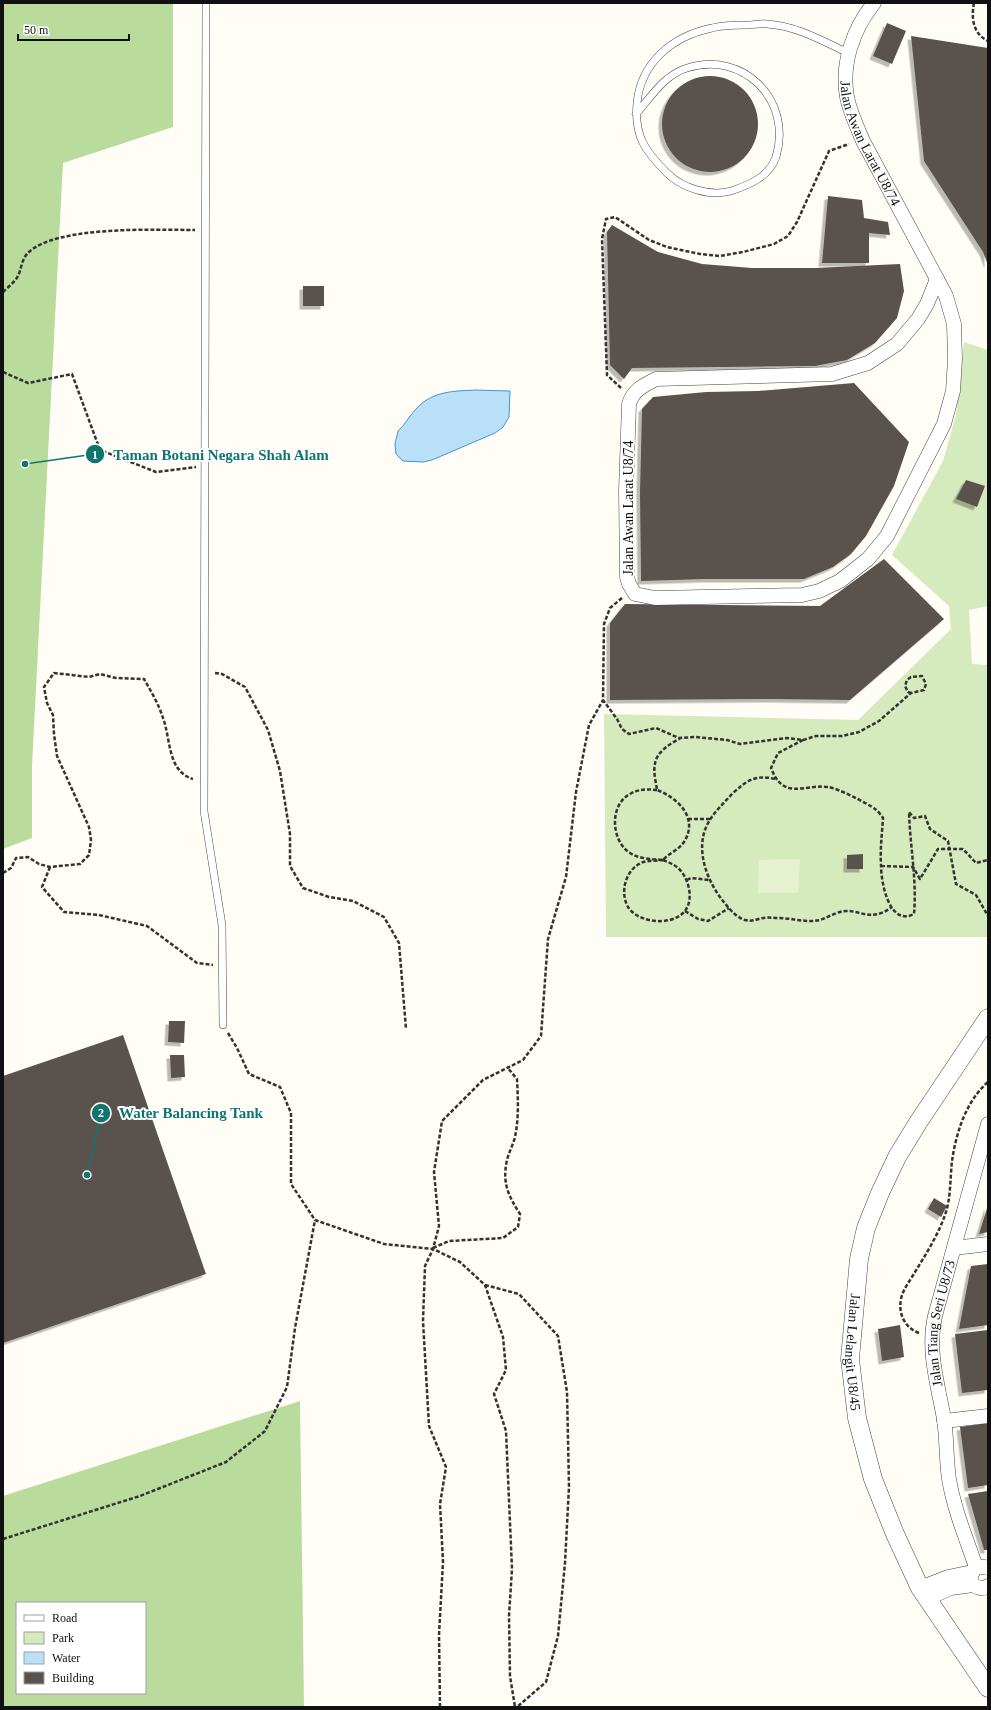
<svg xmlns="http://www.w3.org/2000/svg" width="991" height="1710" viewBox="0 0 991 1710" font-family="Georgia,serif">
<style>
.green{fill:#d5ebbd}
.forest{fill:#b9dc9c;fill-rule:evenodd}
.pitch{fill:#e6f2cf}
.water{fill:#b9e0f7;stroke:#3f96cf}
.building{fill:#5a524d;filter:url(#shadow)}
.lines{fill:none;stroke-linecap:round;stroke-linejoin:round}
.service-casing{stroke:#444;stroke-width:8}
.minor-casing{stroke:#444;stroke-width:15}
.tertiary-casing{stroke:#444;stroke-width:19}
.path{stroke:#333;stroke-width:2.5;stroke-dasharray:4 2;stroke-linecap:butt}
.service{stroke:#fff;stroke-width:7}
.minor{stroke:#fff;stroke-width:14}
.tertiary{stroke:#fff;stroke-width:18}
.labels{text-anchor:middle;stroke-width:4;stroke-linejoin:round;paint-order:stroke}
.street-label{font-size:14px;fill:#111;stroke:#fff}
.leader{fill:none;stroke:#0f766e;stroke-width:1.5}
.callout-dot{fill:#0f766e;stroke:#fff;stroke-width:1.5}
.mark-label{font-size:12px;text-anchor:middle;font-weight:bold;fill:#fff}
.callout-label{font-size:15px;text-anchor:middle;font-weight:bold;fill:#0f766e;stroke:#fff;stroke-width:4;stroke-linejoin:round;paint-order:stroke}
</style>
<defs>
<filter id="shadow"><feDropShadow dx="-3.5" dy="3.5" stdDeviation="0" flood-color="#0004"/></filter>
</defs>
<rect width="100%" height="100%" fill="#fffdf5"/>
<path class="green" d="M 964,342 L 988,350 L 988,606 L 969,610 L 972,664 L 988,665 L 988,937 L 606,937 L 604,714 L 858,720 L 951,629 L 949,606 L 892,555 L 943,461 L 956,415 Z"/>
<path class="forest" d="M 3,3 L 173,3 L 173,127 L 63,163 L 32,766 L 32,838 L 3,849 Z
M 300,1401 L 304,1707 L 3,1707 L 3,1496 ZM 17,1603 L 145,1603 L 145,1693 L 17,1693 Z"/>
<path class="pitch" d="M 800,859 L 798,893 L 758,893 L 759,860 Z"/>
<path class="water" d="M 476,390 L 510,391 L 509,417 L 503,427 L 495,433 L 432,460 L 423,462 L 403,461 L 396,454 L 395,444 L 398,431 C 406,424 410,414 418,407 C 433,391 455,391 476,390 Z"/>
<path class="building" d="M 887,23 L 906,31 L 892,64 L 873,56 Z
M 911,36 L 988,48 L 988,265 L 983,252 L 924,161 Z
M662 124a48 48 0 1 1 96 0a48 48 0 1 1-96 0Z
M 828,196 L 862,200 L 864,218 L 888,222 L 890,235 L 869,233 L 869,263 L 822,263 Z
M 612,225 L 658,252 L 702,264 L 752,268 L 815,268 L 900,264 L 904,291 L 897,318 L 875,343 L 847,360 L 815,366 L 632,368 L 624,379 L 610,365 L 607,232 Z
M 303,286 L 324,286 L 324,306 L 303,306 Z
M 854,383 L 909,442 L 894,486 L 866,536 L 851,554 L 833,567 L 804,579 L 706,579 L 641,581 L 640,492 L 642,409 L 653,397 L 706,392 L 758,391 Z
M 966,480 L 985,486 L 977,507 L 956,499 Z
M 884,559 L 944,619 L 850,700 L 768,699 L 610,700 L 610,623 L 625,604 L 820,606 Z
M 863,854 L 863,869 L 847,869 L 847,855 Z
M 169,1021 L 185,1021 L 184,1043 L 168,1042 Z
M 123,1035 L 206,1274 L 3,1343 L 3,1076 Z
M 170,1055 L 184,1055 L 185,1077 L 171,1078 Z
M 934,1198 L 947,1206 L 941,1217 L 928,1209 Z
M 988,1205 L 988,1232 L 979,1234 Z
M 988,1264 L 988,1325 L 959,1329 L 971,1266 Z
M 900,1325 L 904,1357 L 882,1361 L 878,1329 Z
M 988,1330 L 988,1390 L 962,1393 L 955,1334 Z
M 988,1423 L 988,1485 L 968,1488 L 960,1427 Z
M 988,1491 L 988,1550 L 984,1550 L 968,1494 Z"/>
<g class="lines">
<defs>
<path id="service" d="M 206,3 L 204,811 L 222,925 L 223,1025
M 636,114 C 651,97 664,75 687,68 C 743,50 793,100 776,157 C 769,177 749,185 731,191 C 710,197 682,188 667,173 C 645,151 634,136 637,103 C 641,62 673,36 712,28 C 723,25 735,25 747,25 C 753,25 761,23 767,24 C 797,26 823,41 848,53"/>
<g id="minor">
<path id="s1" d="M 874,3 C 853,29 841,64 847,97 C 850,112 857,127 863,141 L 937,279"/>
<path d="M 937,279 L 946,296 L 954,324 L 955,359 L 953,391 L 944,424 L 887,536 L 868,559 L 840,581 L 819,591 L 802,595 L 655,598 L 635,594 L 629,584 L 627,577 L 626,491 L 629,404 C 633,390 644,385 656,379 L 832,374 L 868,363 L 897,344 L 918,319 L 927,304 Z"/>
<path d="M 954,1248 L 988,1244"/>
<path d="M 944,1421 L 988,1416"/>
<path id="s2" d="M 976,1567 C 966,1538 954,1509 949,1479 C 946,1459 947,1439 944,1419 C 938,1385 927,1351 935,1316 L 988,1124"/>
<path d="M 988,1568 L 985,1567 L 976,1567 L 971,1575 L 971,1582 C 976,1588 982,1590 988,1586"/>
<path d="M 920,1588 L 948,1577 L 972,1572"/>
<path d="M 926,1599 L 951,1588 L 973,1585"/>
</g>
<g id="tertiary">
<path id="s3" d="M 988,1018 L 919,1121 L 897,1157 L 880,1193 L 866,1228 L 859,1259 L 850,1359 L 857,1418 L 873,1479 L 895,1534 L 920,1588 L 988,1688"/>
</g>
</defs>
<use href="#service" class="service-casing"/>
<use href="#minor" class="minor-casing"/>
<use href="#tertiary" class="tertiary-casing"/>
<path class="path" d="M 974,3 C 971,18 973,34 988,41
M 3,292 C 8,287 15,282 18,276 C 21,270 22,259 27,254 C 53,225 157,230 195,230
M 3,372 L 28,383 L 72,374 L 100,450 L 156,472 L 196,467
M 621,388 L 607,375 L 602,239 L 606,219 L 615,217 L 649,240 L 667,247 L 700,254 L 720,256 L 743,252 L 774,244 L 788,236 L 797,222 L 829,151 L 849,144
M 622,598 L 610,608 L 604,624 L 603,700 L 617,719 L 622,729 L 629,734 L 656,728 L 679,738 L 695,737 L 727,740 L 740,744 L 787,738 L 803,740 L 778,753 L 771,768 C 784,801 802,784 828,787 C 835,787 869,804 875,809 C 878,811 881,815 883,818 C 882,834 880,849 881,865 C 881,882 889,927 914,914 C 917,880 910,846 909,812 L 914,818 L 925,816 L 930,829 L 948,841 L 956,884 L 976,895 L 988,916
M 215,673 L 222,674 L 245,687 L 268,730 L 280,771 L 290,834 L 290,866 L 303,888 L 329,897 L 353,901 L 384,917 L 399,943 L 406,1029
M 803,740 L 816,736 L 842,736 L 859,732 L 879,721 L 911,693 L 924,690 L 926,684 L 922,676 L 911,677 L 907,680 L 905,686 L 908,692 L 911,693
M 775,779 C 755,774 746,781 732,794 C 723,804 713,813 707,825 C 695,850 707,881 723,901 C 729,908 735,917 745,920 C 752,922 757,919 763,918 C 768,917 773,918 778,918 C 792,918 806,923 820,920 C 826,918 831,915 837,913 C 857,905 868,925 892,907
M 657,790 C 647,789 638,789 630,794 C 609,805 611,841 630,853 C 639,859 652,859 663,860 C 669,853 679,850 684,842 C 699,818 678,798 657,790 C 656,782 653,772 655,764 C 656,752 671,743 681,738
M 688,819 L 710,819
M 663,860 C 670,863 676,865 681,871 C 690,882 694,903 683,913 C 670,926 638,923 628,907 C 620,893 625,872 639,864 C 645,860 656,861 663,860 Z
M 881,866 L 913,867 L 920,879 L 938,849 L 963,849 L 976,863 L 988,860
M 50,867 L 42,887 L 64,912 L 99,915 L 147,926 L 197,963 L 213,965
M 3,873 L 11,868 L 16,858 L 28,857 L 39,864 L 50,867 L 80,864 L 89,855 L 91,840 L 89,827 L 57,756 L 54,734 L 53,715 L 47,703 L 44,687 L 54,673 L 89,677 L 100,674 L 116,678 L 144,679 C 151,691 159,705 163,718 C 171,739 167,771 193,779
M 687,880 L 691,878 L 709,880
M 685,911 L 698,919 L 708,921 L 729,908
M 228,1033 L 237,1048 L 249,1074 L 280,1087 L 291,1113 L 291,1184 L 315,1220 L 384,1244 L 433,1249 L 460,1262 L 485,1285 L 503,1337 L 506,1370 L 494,1394 L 506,1431 L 512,1569 L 509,1616 L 510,1676 L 515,1707
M 433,1248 L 449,1241 L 503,1238 L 518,1227 L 520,1214 C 508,1195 502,1183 507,1160 C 509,1152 513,1145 515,1137 C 519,1118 518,1098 517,1079 L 507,1067
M 485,1285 L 519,1294 L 558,1336 L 567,1392 L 569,1487 L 565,1563 L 558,1636 L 546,1682 L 517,1707
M 919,1333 C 905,1328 898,1314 901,1299 C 903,1289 910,1281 915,1272 C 926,1254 938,1235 945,1215 C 951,1198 950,1179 952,1161 C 956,1133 966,1101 988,1082
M 3,1539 L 140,1496 L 226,1462 L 265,1431 L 287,1387 L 295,1328 L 315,1220
M 440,1707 L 439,1635 L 443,1562 L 440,1504 L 446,1467 L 429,1426 L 423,1321 L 425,1266 L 433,1249 L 439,1226 L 434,1172 L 442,1121 L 483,1080 L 523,1060 L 541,1036 L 548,939 L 566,877 L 576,792 L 589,725 L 603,700"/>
<use href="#service" class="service"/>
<use href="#minor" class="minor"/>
<use href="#tertiary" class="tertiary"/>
</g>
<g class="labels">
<g class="street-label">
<text dy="5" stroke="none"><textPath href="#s1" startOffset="152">Jalan Awan Larat U8/74</textPath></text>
<text transform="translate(628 508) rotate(-90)" y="5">Jalan Awan Larat U8/74</text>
<text dy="5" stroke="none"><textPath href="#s2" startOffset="250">Jalan Tiang Seri U8/73</textPath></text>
<text dy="5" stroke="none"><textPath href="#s3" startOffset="369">Jalan Lelangit U8/45</textPath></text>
</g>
</g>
<path class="leader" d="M25 464L95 454M87 1175L101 1113"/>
<g class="callout-dot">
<circle cx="25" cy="464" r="4"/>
<circle cx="87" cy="1175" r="4"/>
<circle cx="95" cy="454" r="10"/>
<circle cx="101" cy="1113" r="10"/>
</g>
<g class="mark-label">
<text x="95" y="459">1</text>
<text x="101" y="1117">2</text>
</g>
<g class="callout-label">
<text x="221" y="460">Taman Botani Negara Shah Alam</text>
<text x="191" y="1118">Water Balancing Tank</text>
</g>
<rect width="991" height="1710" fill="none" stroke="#111111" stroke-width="8"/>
<rect x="16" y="1602" width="130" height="92" fill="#ffffff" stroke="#a0a0a0"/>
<rect x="24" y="1615" width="20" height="6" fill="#ffffff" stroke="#a0a0a0"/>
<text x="52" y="1622" font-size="12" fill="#111111">Road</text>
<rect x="24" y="1632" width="20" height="12" fill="#d5ebbd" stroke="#a0a0a0"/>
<text x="52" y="1642" font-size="12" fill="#111111">Park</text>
<rect x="24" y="1652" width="20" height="12" fill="#b9e0f7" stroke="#a0a0a0"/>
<text x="52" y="1662" font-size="12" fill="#111111">Water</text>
<rect x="24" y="1672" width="20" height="12" fill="#5a524d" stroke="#a0a0a0"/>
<text x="52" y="1682" font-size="12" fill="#111111">Building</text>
<path d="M18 34v6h111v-6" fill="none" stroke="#111111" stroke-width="2"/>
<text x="24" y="34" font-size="12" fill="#111111" stroke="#ffffff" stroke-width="3" paint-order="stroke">50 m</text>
</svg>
